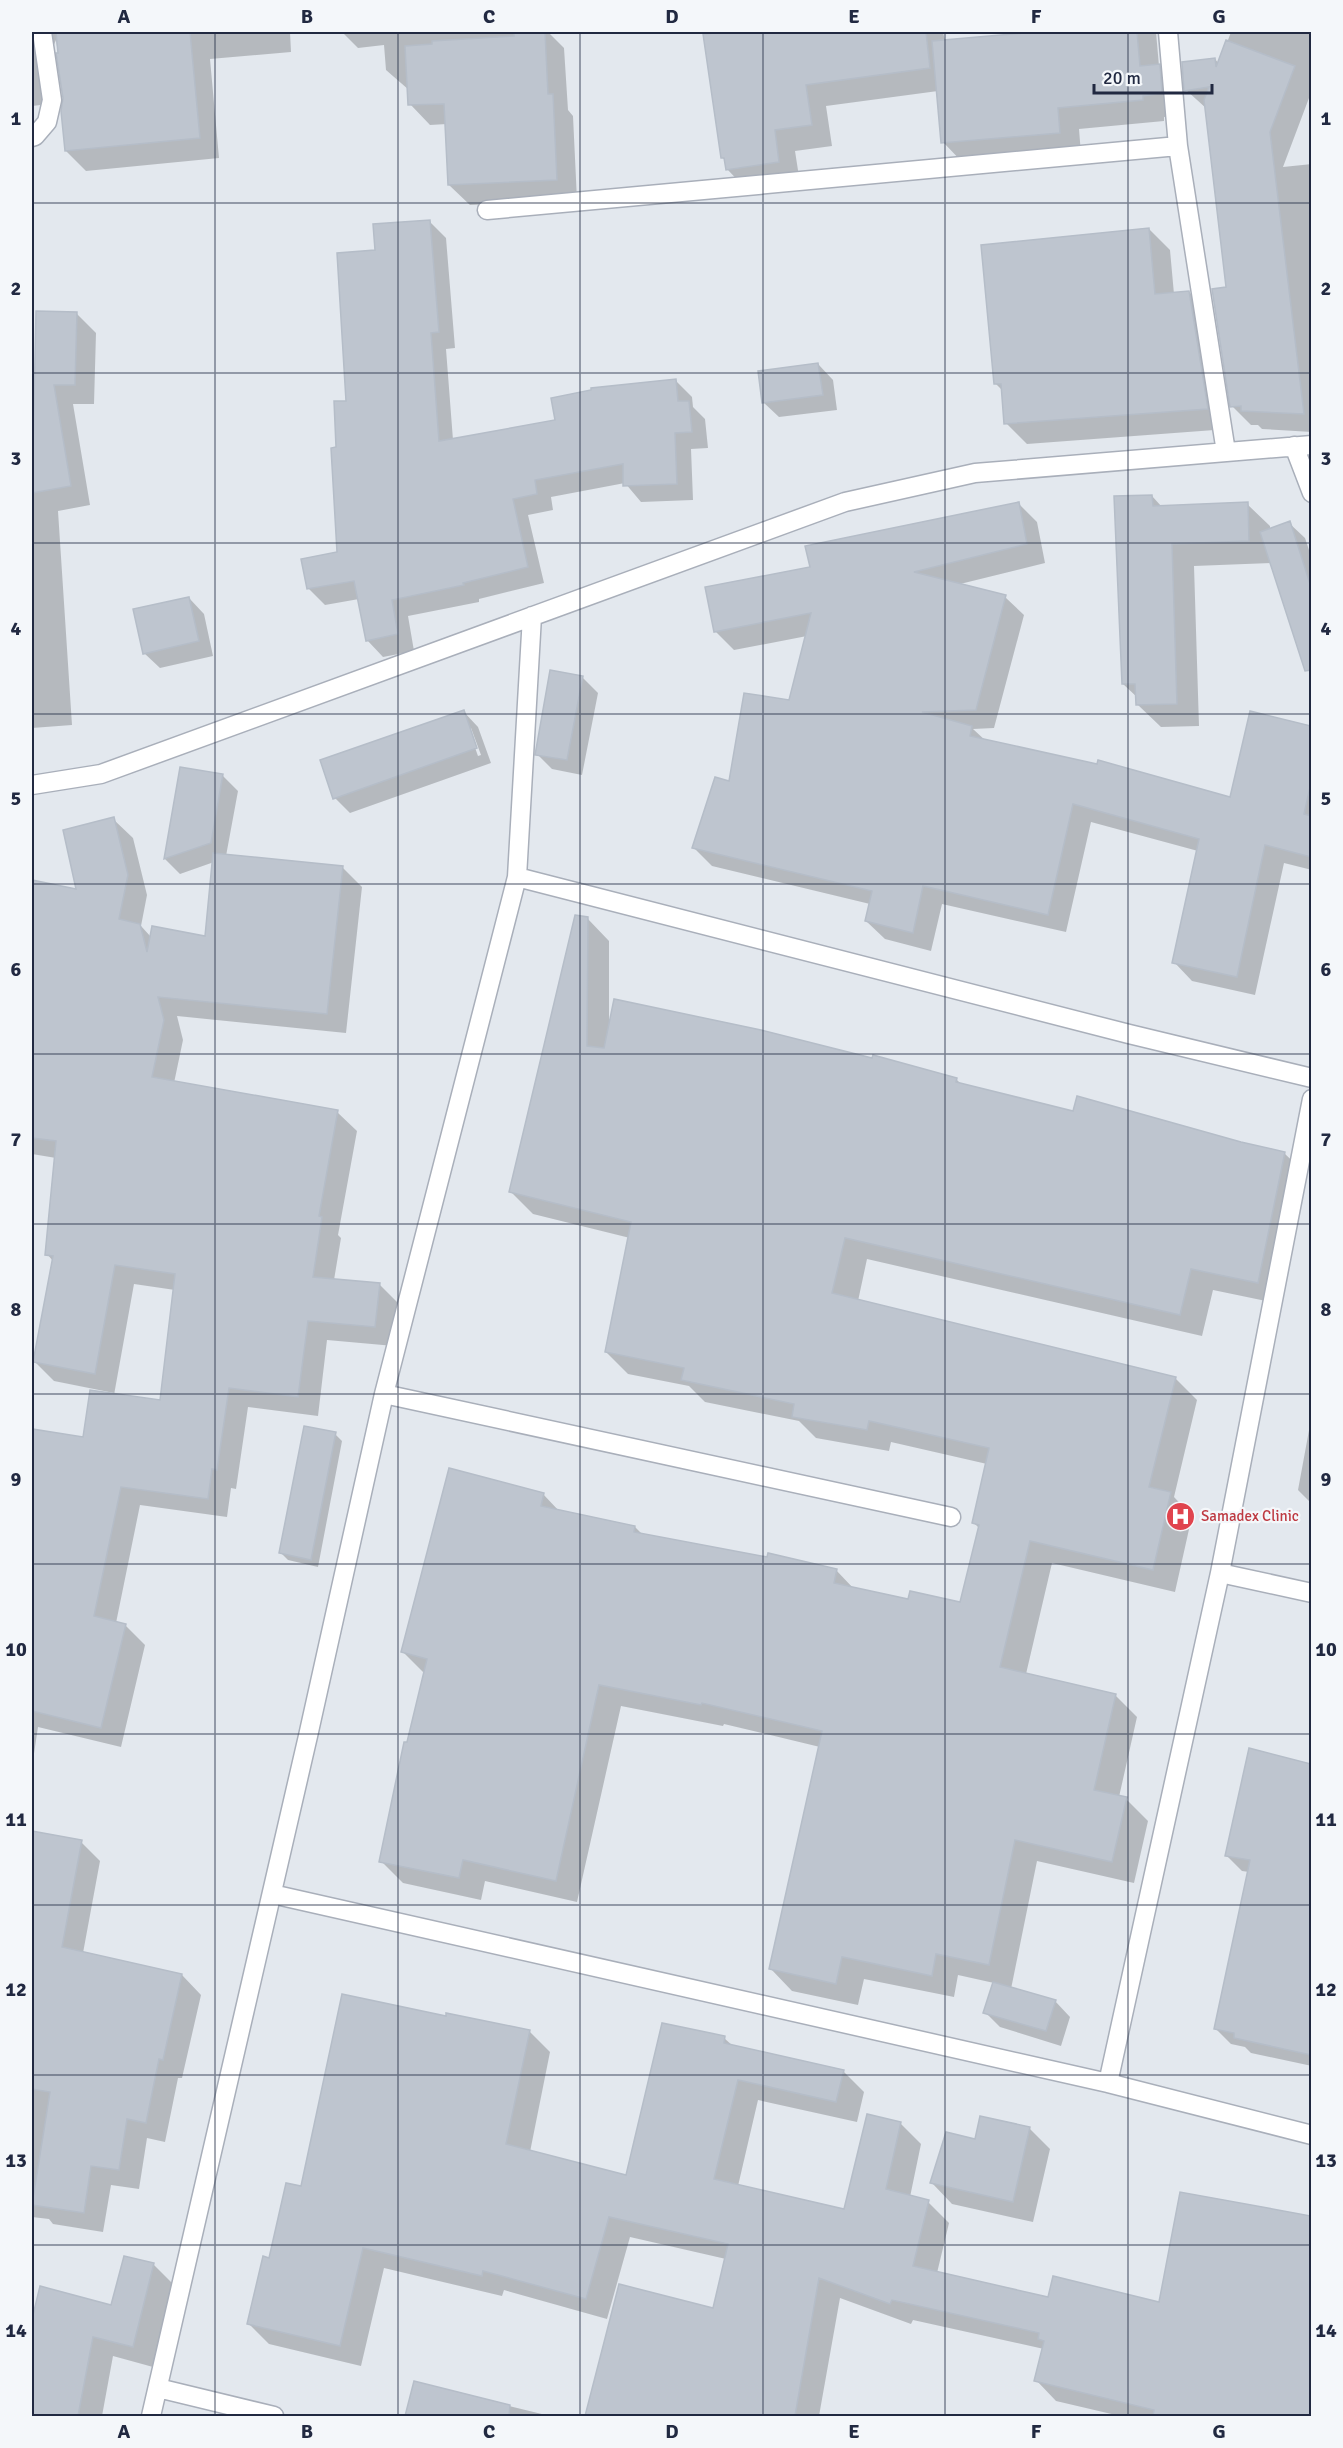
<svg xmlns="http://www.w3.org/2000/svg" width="1343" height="2448" viewBox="0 0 1343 2448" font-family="Signika,sans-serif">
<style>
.shadow{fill:#0003;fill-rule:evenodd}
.building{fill:#bec5cf;stroke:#b5bdc8;stroke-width:1.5}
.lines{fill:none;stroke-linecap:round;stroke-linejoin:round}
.street-casing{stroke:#a9afba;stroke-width:21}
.street{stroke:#fff;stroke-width:18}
.grid{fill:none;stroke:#212941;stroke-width:1.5;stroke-opacity:0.55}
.labels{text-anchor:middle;stroke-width:4.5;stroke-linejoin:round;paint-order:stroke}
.health-label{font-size:15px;fill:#be3a42;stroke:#f4f7fa;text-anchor:start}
.neatline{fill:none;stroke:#212941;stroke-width:2}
.grid-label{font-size:20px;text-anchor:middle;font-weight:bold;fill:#212941}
</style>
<rect width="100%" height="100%" fill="#e3e8ee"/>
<path class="shadow" d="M 32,32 L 290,32 L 291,52 L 210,59 L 219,158 L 86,171 L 66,151 L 65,98 L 56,40 L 50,54 L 58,103 L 32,106 Z
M 342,32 L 548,32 L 564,48 L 568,110 L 573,116 L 577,200 L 470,205 L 449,185 L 447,124 L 430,125 L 410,104 L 409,90 L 386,70 L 384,45 L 358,48 Z
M 704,32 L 943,32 L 945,41 L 1045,32 L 1156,32 L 1159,66 L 1181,87 L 1183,115 L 1164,117 L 1164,121 L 1079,129 L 1081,154 L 964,164 L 943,142 L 938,91 L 826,106 L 832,146 L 795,151 L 800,183 L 748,191 L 727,169 L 726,161 L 722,157 Z
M 1231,32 L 1312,32 L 1312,99 L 1309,98 L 1283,167 L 1312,164 L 1312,432 L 1262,429 L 1258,425 L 1251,425 L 1232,406 L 1228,289 L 1207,109 L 1186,90 L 1215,59 L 1219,64 Z
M 430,222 L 446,238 L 455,348 L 446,349 L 453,440 L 556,421 L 676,381 L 692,397 L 693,407 L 705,419 L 708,448 L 691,449 L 693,500 L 641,502 L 625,483 L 551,497 L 553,510 L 528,515 L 544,583 L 479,599 L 479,602 L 408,616 L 414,651 L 383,657 L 367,640 L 359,599 L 325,605 L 308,588 L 339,554 L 338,449 L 376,251 Z
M 1149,229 L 1170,250 L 1174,294 L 1189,292 L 1210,313 L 1228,429 L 1027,444 L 1006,423 L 1003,391 L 996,384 Z
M 76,313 L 96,333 L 94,404 L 73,404 L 90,505 L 58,511 L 72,725 L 32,728 L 32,369 L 36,368 Z
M 818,364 L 833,380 L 837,410 L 779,417 L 763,402 Z
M 1152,496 L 1162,507 L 1247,504 L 1270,526 L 1270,530 L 1289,523 L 1305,538 L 1312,559 L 1312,673 L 1306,668 L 1271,563 L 1194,566 L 1199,726 L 1161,727 L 1138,705 L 1138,698 L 1123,684 Z
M 1018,503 L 1037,522 L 1045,563 L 956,585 L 1005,597 L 1024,615 L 994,728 L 973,729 L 986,741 L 1231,799 L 1251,713 L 1312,727 L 1312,870 L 1284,863 L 1255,995 L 1192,981 L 1174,962 L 1198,851 L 1091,822 L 1066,932 L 942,904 L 931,951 L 885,939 L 866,921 L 870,904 L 712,866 L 693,847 L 730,783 L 790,702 L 807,636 L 734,650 L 715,631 L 812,569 Z
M 189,598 L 204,614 L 213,656 L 160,668 L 144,653 Z
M 582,677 L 598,693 L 582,775 L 552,769 L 537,754 Z
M 463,711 L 478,727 L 491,763 L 350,813 L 335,798 ZM 468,728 L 471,728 L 481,755 L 478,756 Z
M 182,769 L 223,776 L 238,791 L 226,856 L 342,867 L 362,887 L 346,1033 L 177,1016 L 183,1040 L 174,1083 L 337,1112 L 357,1131 L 338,1235 L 341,1238 L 334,1280 L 379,1284 L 399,1304 L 394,1346 L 327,1340 L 318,1416 L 248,1407 L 236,1489 L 231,1488 L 227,1517 L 140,1505 L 116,1623 L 125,1625 L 145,1645 L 121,1747 L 38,1727 L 32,1767 L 32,1430 L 85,1439 L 114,1393 L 54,1381 L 35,1362 L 53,1261 L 47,1254 L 56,1158 L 32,1154 L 32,881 L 78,891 L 113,819 L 133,838 L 147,895 L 141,926 L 151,937 L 206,938 L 214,862 L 180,874 L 165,859 ZM 134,1284 L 175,1290 L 161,1402 L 114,1395 Z
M 587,918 L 609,941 L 609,1025 L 956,1079 L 963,1086 L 1074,1113 L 1284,1153 L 1307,1175 L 1280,1304 L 1213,1290 L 1202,1336 L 867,1259 L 858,1301 L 1175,1378 L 1197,1400 L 1174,1497 L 1192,1516 L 1175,1592 L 1052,1563 L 1026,1674 L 1115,1695 L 1137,1717 L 1119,1797 L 1126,1799 L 1148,1821 L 1134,1883 L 1037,1861 L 1011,1989 L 1055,2001 L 1070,2017 L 1061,2046 L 1000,2027 L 985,2012 L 994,1983 L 958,1975 L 954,1997 L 864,1979 L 858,2005 L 792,1991 L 770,1968 L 820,1747 L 724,1724 L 723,1726 L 621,1706 L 577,1902 L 485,1881 L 481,1900 L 403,1883 L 381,1861 L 425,1674 L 403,1652 L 543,1494 L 560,1512 L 635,1527 L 643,1535 L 836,1570 L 854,1589 L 909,1600 L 961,1603 L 979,1528 L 974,1523 L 987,1464 L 891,1442 L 889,1451 L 816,1438 L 799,1421 L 705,1402 L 689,1386 L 628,1374 L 606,1352 L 630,1238 L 533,1214 L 511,1192 Z
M 1312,1414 L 1312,1504 L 1298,1490 Z
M 335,1434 L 342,1441 L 318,1567 L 288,1560 L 280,1552 Z
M 1250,1750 L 1312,1766 L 1312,2066 L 1251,2053 L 1245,2047 L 1231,2044 L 1216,2029 L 1249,1872 L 1242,1871 L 1227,1856 Z
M 32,1833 L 81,1842 L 100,1861 L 83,1953 L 182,1975 L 201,1995 L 182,2078 L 178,2078 L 165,2142 L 147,2138 L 139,2189 L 111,2185 L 103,2232 L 53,2224 L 49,2219 L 32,2217 Z
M 448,2014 L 530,2032 L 550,2052 L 530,2152 L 627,2177 L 724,2038 L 733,2046 L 843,2071 L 864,2092 L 857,2122 L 758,2100 L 738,2186 L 845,2211 L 900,2123 L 921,2144 L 910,2197 L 928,2202 L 949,2223 L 937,2273 L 1049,2299 L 1160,2304 L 1272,2218 L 1312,2226 L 1312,2416 L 1120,2416 L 1056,2401 L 1036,2380 L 1044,2349 L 913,2320 L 911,2324 L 840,2298 L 819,2416 L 587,2416 L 621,2286 L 714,2310 L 726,2259 L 630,2237 L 607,2319 L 504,2290 L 502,2296 L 384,2268 L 361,2366 L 269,2344 L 248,2323 L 270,2260 L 302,2188 L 447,2018 Z
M 1029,2128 L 1050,2149 L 1033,2222 L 952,2204 L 932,2183 L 976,2141 Z
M 125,2258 L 154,2265 L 174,2285 L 153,2367 L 113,2356 L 102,2416 L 32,2416 L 32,2325 L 41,2288 L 112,2307 Z
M 415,2383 L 550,2416 L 551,2416 L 410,2416 L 407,2413 Z"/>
<path class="building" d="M 56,32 L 190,32 L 200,138 L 65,151 L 61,111 L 63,98 L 56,53 L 58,53 Z
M 514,32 L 545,32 L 548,94 L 553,94 L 557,180 L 448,185 L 444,104 L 408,105 L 405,46 L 432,44 L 432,41 L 514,36 Z
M 727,32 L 926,32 L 930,68 L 806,85 L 812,125 L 775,130 L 779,162 L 726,170 L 724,158 L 721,158 L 703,34 Z
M 1035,32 L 1137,32 L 1140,66 L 1160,64 L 1162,93 L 1143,96 L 1143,100 L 1058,108 L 1060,133 L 941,143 L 932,41 Z
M 1226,40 L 1295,66 L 1270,132 L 1304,414 L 1241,411 L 1241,406 L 1230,407 L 1212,289 L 1226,287 L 1204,100 L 1209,87 L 1184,91 L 1182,62 L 1215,58 L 1216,67 Z
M 430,220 L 439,332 L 431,333 L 439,441 L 555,420 L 551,398 L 591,390 L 591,388 L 676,379 L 678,401 L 689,401 L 692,432 L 675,433 L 677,484 L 623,486 L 623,464 L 535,480 L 537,494 L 513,499 L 528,567 L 463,583 L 464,585 L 392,600 L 398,634 L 366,641 L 354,581 L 307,589 L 301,559 L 337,552 L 331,448 L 336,447 L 334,401 L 346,401 L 337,253 L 375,250 L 373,224 Z
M 1149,228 L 1155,294 L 1189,291 L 1208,409 L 1004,424 L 1001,384 L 994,384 L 981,245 Z
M 36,311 L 77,312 L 75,385 L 54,385 L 71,486 L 32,493 Z
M 818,363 L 823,395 L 762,403 L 758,371 Z
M 1152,495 L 1153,506 L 1248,502 L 1249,541 L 1172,544 L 1177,704 L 1136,705 L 1135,684 L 1122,684 L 1114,496 Z
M 1019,502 L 1027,544 L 914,572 L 1006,595 L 976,710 L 922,712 L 972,726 L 970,736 L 1097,764 L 1098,760 L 1230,797 L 1250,711 L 1311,726 L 1311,783 L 1304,814 L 1311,816 L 1311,857 L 1265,845 L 1237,977 L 1172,963 L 1199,839 L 1073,804 L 1048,915 L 923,886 L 913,933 L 865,921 L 872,891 L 692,848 L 715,777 L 729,781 L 744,693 L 789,700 L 811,613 L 714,632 L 705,587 L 810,567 L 805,546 Z
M 1290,521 L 1311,587 L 1311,670 L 1305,671 L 1260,532 Z
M 189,597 L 199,641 L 143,654 L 133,609 Z
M 550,670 L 583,676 L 567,760 L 535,755 Z
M 464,710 L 477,748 L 333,799 L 320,760 Z
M 180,767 L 223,774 L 211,843 L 164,859 Z
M 114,817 L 128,875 L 119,919 L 140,924 L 147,952 L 152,926 L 205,936 L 213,853 L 343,866 L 327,1014 L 158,997 L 164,1020 L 152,1077 L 338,1110 L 319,1216 L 322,1217 L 313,1277 L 380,1283 L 375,1327 L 308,1321 L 298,1397 L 229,1388 L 217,1470 L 212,1469 L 208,1499 L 121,1487 L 94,1616 L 126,1624 L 101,1728 L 32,1711 L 32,1429 L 83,1437 L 90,1390 L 160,1400 L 175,1274 L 115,1265 L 95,1374 L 33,1362 L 53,1256 L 45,1255 L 56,1141 L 32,1138 L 32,880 L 76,889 L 63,830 Z
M 575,915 L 588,917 L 587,1046 L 604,1048 L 614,999 L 761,1030 L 872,1058 L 873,1055 L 957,1078 L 956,1082 L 1073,1111 L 1077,1096 L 1241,1142 L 1285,1152 L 1258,1283 L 1191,1269 L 1180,1315 L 845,1238 L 832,1293 L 1176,1377 L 1149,1487 L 1171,1492 L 1153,1570 L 1030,1541 L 1000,1667 L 1116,1694 L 1094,1790 L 1127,1797 L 1112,1862 L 1015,1840 L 989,1965 L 936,1954 L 932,1976 L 842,1957 L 836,1984 L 769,1969 L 822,1731 L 702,1703 L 701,1705 L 599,1685 L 556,1881 L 463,1860 L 459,1878 L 379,1862 L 404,1742 L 407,1742 L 427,1659 L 401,1652 L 449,1468 L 544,1493 L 541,1506 L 635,1526 L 634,1532 L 767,1557 L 768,1553 L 837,1569 L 834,1583 L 908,1599 L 910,1591 L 960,1602 L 979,1525 L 972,1523 L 989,1448 L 869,1421 L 867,1430 L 792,1417 L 794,1404 L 681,1380 L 684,1368 L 605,1352 L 631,1222 L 509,1192 Z
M 304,1426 L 336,1432 L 311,1560 L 279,1553 Z
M 1249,1748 L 1311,1764 L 1311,2055 L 1234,2038 L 1234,2033 L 1214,2029 L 1250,1860 L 1225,1856 Z
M 32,1831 L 82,1840 L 62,1947 L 182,1974 L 163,2060 L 159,2059 L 146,2123 L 127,2119 L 119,2170 L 91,2166 L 84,2213 L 32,2205 L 50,2092 L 32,2089 Z
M 993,1982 L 1056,2000 L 1046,2031 L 983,2013 Z
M 342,1994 L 446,2016 L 446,2013 L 530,2030 L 506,2144 L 626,2175 L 662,2023 L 725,2036 L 724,2043 L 844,2070 L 836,2102 L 738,2080 L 714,2179 L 844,2209 L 867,2114 L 901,2122 L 886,2189 L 929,2200 L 913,2266 L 1048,2297 L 1053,2276 L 1159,2302 L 1180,2192 L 1311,2216 L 1311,2416 L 1153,2416 L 1154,2410 L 1034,2381 L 1044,2341 L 1038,2339 L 1039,2333 L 892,2300 L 890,2304 L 819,2278 L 795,2416 L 585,2416 L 619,2284 L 713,2308 L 728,2244 L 609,2217 L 586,2299 L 483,2271 L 482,2276 L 363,2248 L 340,2346 L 247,2324 L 263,2256 L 269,2258 L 286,2183 L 301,2186 Z
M 980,2116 L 1030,2127 L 1013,2202 L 930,2183 L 946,2132 L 975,2139 Z
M 124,2256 L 154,2263 L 133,2347 L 93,2337 L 78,2416 L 32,2416 L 32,2319 L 40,2286 L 111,2305 Z
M 414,2381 L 510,2405 L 509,2416 L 405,2416 Z"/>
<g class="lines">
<defs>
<path id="street" d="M 1168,32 L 1178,146 L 1226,452
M 32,137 L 35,136 L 47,122 L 52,100 L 42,32
M 487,210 L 1178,146
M 1294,446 L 1312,493
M 32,785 L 101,774 L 845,502 L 975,473 L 1312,445
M 517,877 L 1129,1034 L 1312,1078
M 384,1394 L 951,1517
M 1220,1573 L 1312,1593
M 272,1894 L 1108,2083 L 1312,2135
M 1108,2083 L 1220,1573 L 1312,1099
M 158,2388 L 274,2416
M 151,2416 L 308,1736 L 384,1394 L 517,877 L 532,616"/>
</defs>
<use href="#street" class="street-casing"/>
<use href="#street" class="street"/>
</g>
<path class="grid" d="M 215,32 L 215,2416M 398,32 L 398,2416M 580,32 L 580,2416M 763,32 L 763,2416M 945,32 L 945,2416M 1128,32 L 1128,2416M 32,203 L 1312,203M 32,373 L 1312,373M 32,543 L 1312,543M 32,714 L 1312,714M 32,884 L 1312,884M 32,1054 L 1312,1054M 32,1224 L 1312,1224M 32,1394 L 1312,1394M 32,1564 L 1312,1564M 32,1734 L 1312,1734M 32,1905 L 1312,1905M 32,2075 L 1312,2075M 32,2245 L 1312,2245"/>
<defs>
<symbol id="hospital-disc" viewBox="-11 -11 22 22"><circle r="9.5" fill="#e0444e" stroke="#f4f7fa"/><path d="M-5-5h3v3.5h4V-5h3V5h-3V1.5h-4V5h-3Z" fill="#fff"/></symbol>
</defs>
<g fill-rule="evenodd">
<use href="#hospital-disc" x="1164" y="1500" width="33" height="33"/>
</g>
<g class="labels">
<g class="health-label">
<text x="1201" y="1521">Samadex Clinic</text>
</g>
</g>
<rect width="1343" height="2448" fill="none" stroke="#f4f7fa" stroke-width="66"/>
<path d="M1094 84v9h118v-9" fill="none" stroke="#212941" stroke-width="3"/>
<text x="1103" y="84" font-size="18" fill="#212941" stroke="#f4f7fa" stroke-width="4.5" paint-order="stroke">20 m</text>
<rect x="33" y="33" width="1277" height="2382" class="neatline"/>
<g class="grid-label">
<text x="124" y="23">A</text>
<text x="307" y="23">B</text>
<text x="489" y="23">C</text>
<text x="672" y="23">D</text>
<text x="854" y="23">E</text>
<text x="1036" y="23">F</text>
<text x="1219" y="23">G</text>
<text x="16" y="125">1</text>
<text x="1326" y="125">1</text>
<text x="16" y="295">2</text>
<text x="1326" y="295">2</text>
<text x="16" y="465">3</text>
<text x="1326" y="465">3</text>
<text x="16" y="635">4</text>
<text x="1326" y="635">4</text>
<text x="16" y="805">5</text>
<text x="1326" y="805">5</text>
<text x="16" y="976">6</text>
<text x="1326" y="976">6</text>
<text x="16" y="1146">7</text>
<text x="1326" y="1146">7</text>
<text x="16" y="1316">8</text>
<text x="1326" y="1316">8</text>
<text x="16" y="1486">9</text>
<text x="1326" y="1486">9</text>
<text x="16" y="1656">10</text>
<text x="1326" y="1656">10</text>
<text x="16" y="1826">11</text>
<text x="1326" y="1826">11</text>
<text x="16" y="1996">12</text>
<text x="1326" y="1996">12</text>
<text x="16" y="2167">13</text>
<text x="1326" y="2167">13</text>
<text x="16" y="2337">14</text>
<text x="1326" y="2337">14</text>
<text x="124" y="2438">A</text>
<text x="307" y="2438">B</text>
<text x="489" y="2438">C</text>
<text x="672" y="2438">D</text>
<text x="854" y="2438">E</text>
<text x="1036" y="2438">F</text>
<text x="1219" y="2438">G</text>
</g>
</svg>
